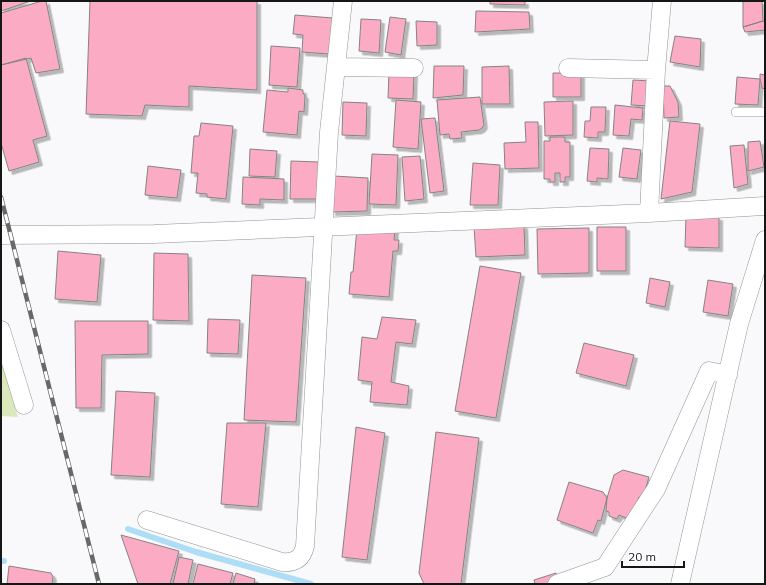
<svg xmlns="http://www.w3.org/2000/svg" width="766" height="585" viewBox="0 0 766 585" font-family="Mulish,sans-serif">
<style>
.green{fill:#dbe8bb}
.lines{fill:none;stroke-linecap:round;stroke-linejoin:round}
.stream{stroke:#aedef6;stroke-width:6}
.building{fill:#fbabc4;stroke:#858384;filter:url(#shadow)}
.lane-casing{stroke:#939395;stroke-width:10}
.street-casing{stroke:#939395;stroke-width:19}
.lane{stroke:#fff;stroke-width:9}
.street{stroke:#fff;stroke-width:18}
.rail-casing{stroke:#686869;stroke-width:4.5}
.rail{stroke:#fff;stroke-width:3;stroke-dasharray:9;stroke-linecap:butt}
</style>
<defs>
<filter id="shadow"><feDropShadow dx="3.5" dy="3.5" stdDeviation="0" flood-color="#0004"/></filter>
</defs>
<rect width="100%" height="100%" fill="#f9f9fb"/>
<path class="green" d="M 1,359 L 18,417 L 1,416 Z"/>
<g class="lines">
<path class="stream" d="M 128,529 L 196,552 L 311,584
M 1,561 L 4,561"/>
</g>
<path class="building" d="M 1,1 L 31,1 L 1,11 Z
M 42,1 L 46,1 L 60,69 L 36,73 L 31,58 L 1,65 L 1,13 Z
M 90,1 L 257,1 L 257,90 L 189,86 L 189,107 L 145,105 L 142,116 L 86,114 Z
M 490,1 L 525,1 L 525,5 L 490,4 Z
M 743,1 L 762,1 L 763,21 L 743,27 Z
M 476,11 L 529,12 L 530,29 L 475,32 Z
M 295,15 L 333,18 L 329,54 L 302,52 L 303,35 L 293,34 Z
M 390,17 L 406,19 L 401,55 L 385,52 Z
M 361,19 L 381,20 L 379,53 L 359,51 Z
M 416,21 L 437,22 L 437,45 L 417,46 Z
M 763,21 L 765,22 L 765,30 L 745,32 L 743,27 Z
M 675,36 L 701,39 L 700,67 L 670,62 Z
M 271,46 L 300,48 L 297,87 L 269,85 Z
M 26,58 L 47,136 L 33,140 L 39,162 L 9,171 L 1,143 L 1,65 Z
M 434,66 L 464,66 L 463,95 L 433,98 Z
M 509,66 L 510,104 L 482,104 L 482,67 Z
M 389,72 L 414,73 L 413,99 L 388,98 Z
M 553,73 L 581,73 L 581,97 L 553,97 Z
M 760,74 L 765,75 L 765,89 L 762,88 L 760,79 Z
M 737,77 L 760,79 L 758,105 L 735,104 Z
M 633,80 L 651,81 L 648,106 L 631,105 Z
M 663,86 L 670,86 L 678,102 L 679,117 L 664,118 Z
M 288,88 L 303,90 L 303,93 L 305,96 L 304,112 L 299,111 L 297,135 L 263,132 L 267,90 L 288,92 Z
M 480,97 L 484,125 L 482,128 L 479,130 L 461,132 L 462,138 L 450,139 L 449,134 L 440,135 L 437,100 Z
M 396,100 L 421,102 L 418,149 L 393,147 Z
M 573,101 L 573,135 L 545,136 L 544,102 Z
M 343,102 L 367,103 L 366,136 L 342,135 Z
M 615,105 L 643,108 L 642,120 L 631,119 L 629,136 L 613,135 Z
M 591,107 L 606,107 L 605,132 L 598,132 L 598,138 L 584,137 L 585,121 L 590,121 Z
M 435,118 L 444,191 L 430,193 L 421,119 Z
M 670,121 L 700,124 L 692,192 L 661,199 Z
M 525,122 L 538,122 L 539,168 L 505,169 L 504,143 L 526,142 Z
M 201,123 L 233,126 L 226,199 L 207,197 L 207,194 L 196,193 L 198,173 L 191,173 L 194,136 L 199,136 Z
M 550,137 L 565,137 L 565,142 L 570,142 L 570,177 L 565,177 L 565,182 L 560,182 L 560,173 L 555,173 L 555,182 L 550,182 L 550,179 L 544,179 L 544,141 L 550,141 Z
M 760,141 L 764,167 L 748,171 L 748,142 Z
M 744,145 L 748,184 L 734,188 L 730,146 Z
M 590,148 L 609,149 L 608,179 L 597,178 L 597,182 L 587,181 Z
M 623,148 L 641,150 L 637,179 L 619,177 Z
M 250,149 L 277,151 L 275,177 L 249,176 Z
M 372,154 L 398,155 L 396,205 L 369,204 Z
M 420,156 L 424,199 L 405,201 L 402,157 Z
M 291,161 L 319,162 L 318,199 L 290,199 Z
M 473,163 L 500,165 L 498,205 L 470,205 Z
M 148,166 L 181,170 L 177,198 L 145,195 Z
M 334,176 L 368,178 L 367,211 L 332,212 Z
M 243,177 L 284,179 L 284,200 L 260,199 L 260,205 L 242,204 Z
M 686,216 L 719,217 L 719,248 L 685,247 Z
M 358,217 L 396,220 L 394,240 L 399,240 L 398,251 L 393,251 L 389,297 L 349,294 L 351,272 L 353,272 Z
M 524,225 L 525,255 L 476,257 L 474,227 Z
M 597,227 L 626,227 L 626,271 L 597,271 Z
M 589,228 L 589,273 L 538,274 L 537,229 Z
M 58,251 L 101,255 L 97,302 L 55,299 Z
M 154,253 L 188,254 L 189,321 L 153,320 Z
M 480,266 L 521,273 L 496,418 L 455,411 Z
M 252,275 L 306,278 L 296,422 L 244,420 Z
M 650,278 L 670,282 L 665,307 L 646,303 Z
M 708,280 L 733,284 L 728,316 L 703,312 Z
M 382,317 L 416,320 L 412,344 L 396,342 L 391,382 L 409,386 L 407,405 L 370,402 L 372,382 L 358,380 L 362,337 L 377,339 Z
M 208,319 L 240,320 L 238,354 L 207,353 Z
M 75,321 L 148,321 L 148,354 L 102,355 L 101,408 L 76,408 Z
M 584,343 L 634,355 L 626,386 L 576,373 Z
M 116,391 L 155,393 L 150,477 L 111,475 Z
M 227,423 L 266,423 L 258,507 L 221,504 Z
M 356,427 L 385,433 L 367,560 L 342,557 Z
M 436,432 L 479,438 L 461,584 L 424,584 L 419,573 Z
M 623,470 L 649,477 L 643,498 L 639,497 L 631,520 L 619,515 L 617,519 L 609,516 L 609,512 L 606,511 L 607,498 L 614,475 Z
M 569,482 L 603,492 L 607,498 L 601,521 L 598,520 L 593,533 L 557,520 Z
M 121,535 L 179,551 L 170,584 L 138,584 Z
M 179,557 L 193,560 L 188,584 L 173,584 Z
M 198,564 L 233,573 L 230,584 L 193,584 Z
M 9,566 L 51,573 L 53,577 L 52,584 L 7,584 Z
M 236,573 L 255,579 L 254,584 L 233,584 Z
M 556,573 L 559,584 L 535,584 L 534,580 Z"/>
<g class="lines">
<defs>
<path id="lane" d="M 736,112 L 765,112"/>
<path id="street" d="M 336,67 L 414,68
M 568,68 L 656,70
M 649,213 L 656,70 L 662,1
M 1,235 L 154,234 L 649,213 L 765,206
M 1,330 L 24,405
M 147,520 L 282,562 C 295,563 302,559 305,546 L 329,132 L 343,1
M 557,584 L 605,567 L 656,489 L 709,371 L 728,375
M 680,584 L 739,324 L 765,240"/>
</defs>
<use href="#lane" class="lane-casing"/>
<use href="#street" class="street-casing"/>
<use href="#lane" class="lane"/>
<use href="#street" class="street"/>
<defs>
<path id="rail" d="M 1,197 L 99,584"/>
</defs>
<use href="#rail" class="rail-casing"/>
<use href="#rail" class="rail"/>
</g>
<rect width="766" height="585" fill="none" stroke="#151616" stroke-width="4"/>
<path d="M622 561v6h62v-6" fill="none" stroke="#151616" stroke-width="2"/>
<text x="628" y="561" font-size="12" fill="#151616" stroke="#ffffff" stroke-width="3" paint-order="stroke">20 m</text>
</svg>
